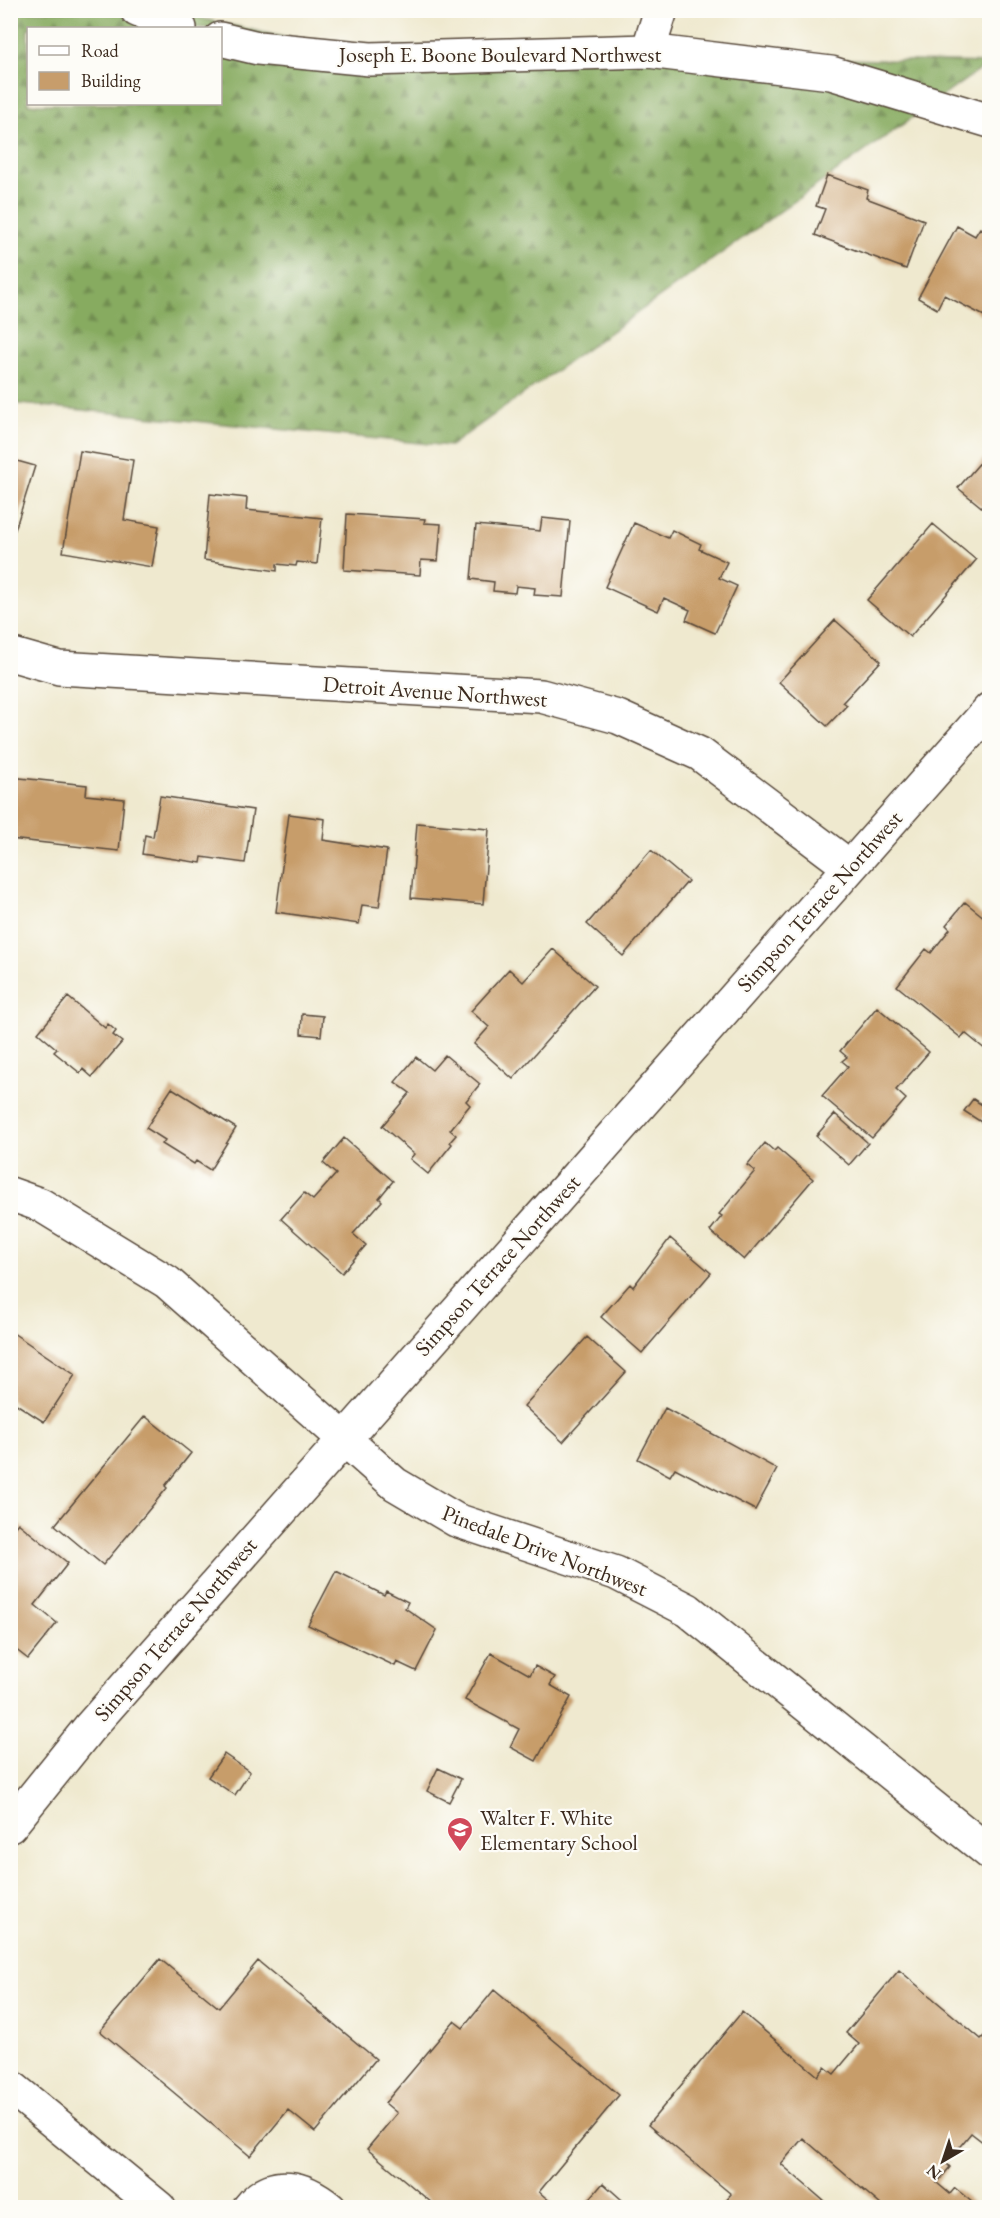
<svg xmlns="http://www.w3.org/2000/svg" width="1000" height="2218" viewBox="0 0 1000 2218" font-family="'EB Garamond',serif">
<style>
.forest{fill:url(#forest-firs);stroke:#616a3f;stroke-width:1.5;fill-rule:evenodd}
.building{fill:#c79d6b}
.lines{fill:none;stroke-linecap:round;stroke-linejoin:round}
.minor-casing{stroke:#564739;stroke-width:36}
.major-casing{stroke:#564739;stroke-width:36}
.minor{stroke:#fff;stroke-width:33}
.major{stroke:#fff;stroke-width:33}
.labels{text-anchor:middle;stroke-width:4.5;stroke-linejoin:round;paint-order:stroke}
.street-label{font-size:22px;fill:#3b2a1e;stroke:#fdfcf7}
.poi-label{font-size:22px;fill:#3b2a1e;stroke:#fdfcf7;text-anchor:start}
</style>
<defs>
<pattern id="forest-firs" width="22" height="20" patternUnits="userSpaceOnUse" patternTransform="scale(1.5)"><rect width="22" height="20" fill="#87ab60"/><path d="M5 1l3.5 6h-7zM16 11l3.5 6h-7z" fill="#708b4f"/></pattern>
</defs>
<rect width="100%" height="100%" fill="#fdfcf7"/>
<filter id="ink" filterUnits="userSpaceOnUse"><feTurbulence type="fractalNoise" baseFrequency=".0167" numOctaves="2"/><feDisplacementMap in="SourceGraphic" scale="12" xChannelSelector="R" yChannelSelector="G"/><feConvolveMatrix kernelMatrix="1 2 1 2 8 2 1 2 1" color-interpolation-filters="sRGB"/></filter>
<filter id="wash" filterUnits="userSpaceOnUse"><feTurbulence type="fractalNoise" baseFrequency=".008" numOctaves="4" result="noise"/><feDisplacementMap in="SourceGraphic" scale="24" xChannelSelector="R" yChannelSelector="G"/><feGaussianBlur stdDeviation="1.35" result="paint"/><feColorMatrix in="noise" values="0 0 0 0 0 0 0 0 0 0 0 0 0 0 0 0 0 1.4 0 .05"/><feComposite in="paint" operator="in"/></filter>
<g filter="url(#wash)">
<rect width="100%" height="100%" fill="#efe9cf"/>
<path class="forest" d="M 10,11 L 169,11 L 314,44 L 989,63 L 986,11 L 989,11 L 989,63 L 450,446 L 11,403 ZM 28,28 L 220,28 L 220,104 L 28,104 Z"/>
<g id="blocks">
<path class="building" d="M 827,175 L 868,190 L 866,198 L 924,220 L 906,269 L 815,235 L 825,209 L 816,206 Z
M 957,226 L 975,236 L 980,228 L 990,234 L 990,319 L 944,295 L 937,309 L 918,298 Z
M 80,451 L 133,460 L 124,520 L 159,526 L 152,567 L 63,552 Z
M 990,451 L 990,514 L 958,488 Z
M 10,459 L 35,466 L 15,530 L 10,529 Z
M 210,494 L 247,498 L 246,510 L 322,518 L 317,564 L 297,562 L 296,566 L 277,564 L 277,571 L 204,560 Z
M 347,514 L 425,519 L 424,523 L 441,524 L 438,561 L 421,560 L 420,575 L 344,570 Z
M 542,518 L 570,521 L 563,597 L 534,595 L 535,588 L 516,586 L 515,593 L 493,591 L 494,582 L 471,579 L 476,525 L 540,531 Z
M 634,523 L 668,538 L 672,530 L 701,544 L 699,549 L 727,562 L 719,578 L 737,586 L 715,633 L 686,620 L 690,610 L 664,598 L 658,611 L 605,587 Z
M 933,524 L 976,560 L 910,637 L 867,600 Z
M 835,620 L 881,661 L 843,702 L 847,705 L 827,726 L 779,682 Z
M 10,777 L 87,785 L 86,795 L 124,799 L 119,851 L 10,839 Z
M 160,796 L 253,810 L 245,863 L 202,857 L 201,863 L 142,854 L 145,835 L 153,837 Z
M 289,814 L 325,819 L 323,840 L 387,850 L 379,907 L 362,905 L 359,924 L 276,912 Z
M 417,823 L 489,829 L 483,904 L 411,898 Z
M 651,850 L 688,881 L 623,956 L 587,924 Z
M 965,902 L 990,922 L 990,1046 L 986,1050 L 965,1033 L 961,1038 L 897,986 L 926,949 L 931,953 L 950,929 L 946,925 Z
M 553,949 L 595,986 L 513,1079 L 474,1044 L 489,1027 L 471,1011 L 509,969 L 523,982 Z
M 68,997 L 105,1028 L 108,1024 L 116,1031 L 113,1035 L 122,1042 L 92,1077 L 83,1069 L 80,1073 L 54,1052 L 57,1049 L 38,1033 Z
M 877,1007 L 929,1052 L 896,1090 L 906,1099 L 872,1138 L 822,1096 L 848,1066 L 842,1061 L 847,1057 L 840,1051 Z
M 302,1014 L 323,1016 L 321,1036 L 301,1034 Z
M 445,1055 L 480,1084 L 466,1101 L 470,1105 L 450,1130 L 456,1135 L 450,1142 L 452,1144 L 428,1174 L 410,1159 L 414,1154 L 382,1126 L 410,1093 L 395,1082 L 416,1057 L 432,1070 Z
M 172,1088 L 236,1128 L 210,1170 L 196,1161 L 194,1164 L 162,1144 L 165,1140 L 146,1128 Z
M 973,1099 L 990,1110 L 981,1122 L 964,1111 Z
M 835,1114 L 868,1143 L 849,1165 L 816,1136 Z
M 344,1138 L 393,1181 L 379,1198 L 382,1201 L 353,1234 L 366,1245 L 342,1273 L 281,1219 L 304,1193 L 313,1200 L 336,1174 L 323,1163 Z
M 765,1143 L 774,1151 L 777,1148 L 813,1179 L 744,1260 L 710,1231 L 722,1216 L 719,1214 L 755,1171 L 747,1165 Z
M 670,1238 L 711,1273 L 642,1353 L 601,1317 L 630,1284 L 633,1287 Z
M 10,1331 L 75,1375 L 44,1422 L 10,1400 Z
M 587,1337 L 626,1372 L 563,1442 L 524,1406 Z
M 665,1408 L 777,1469 L 755,1510 L 675,1468 L 670,1476 L 638,1459 Z
M 145,1416 L 191,1453 L 165,1486 L 167,1488 L 103,1565 L 55,1525 Z
M 18,1523 L 68,1563 L 35,1605 L 57,1623 L 28,1659 L 10,1645 L 10,1533 Z
M 336,1571 L 384,1595 L 386,1591 L 408,1602 L 405,1608 L 437,1630 L 416,1671 L 397,1662 L 395,1666 L 308,1625 Z
M 491,1653 L 530,1675 L 535,1666 L 555,1677 L 550,1685 L 571,1697 L 536,1761 L 510,1747 L 519,1729 L 465,1700 Z
M 224,1754 L 250,1772 L 235,1795 L 208,1777 Z
M 438,1768 L 461,1779 L 449,1802 L 427,1791 Z
M 160,1959 L 219,2008 L 258,1961 L 376,2059 L 315,2132 L 288,2110 L 250,2156 L 100,2031 Z
M 899,1970 L 981,2039 L 990,2030 L 990,2137 L 984,2143 L 971,2133 L 946,2163 L 950,2167 L 937,2183 L 950,2194 L 955,2188 L 979,2208 L 880,2208 L 882,2206 L 803,2138 L 781,2164 L 832,2208 L 719,2208 L 731,2194 L 648,2125 L 742,2012 L 818,2076 L 825,2067 L 834,2074 L 859,2044 L 846,2033 Z
M 494,1990 L 619,2095 L 539,2192 L 558,2208 L 438,2208 L 367,2149 L 397,2113 L 385,2103 L 454,2021 L 463,2028 Z
M 603,2183 L 631,2208 L 582,2208 Z"/>
</g>
</g>
<g filter="url(#ink)">
<use href="#blocks" fill-opacity="0" stroke="#564739" stroke-width="1.5"/>
<g class="lines">
<defs>
<path id="minor" d="M 648,51 L 661,10
M 10,654 L 59,668 L 541,696 L 618,717 L 700,754 L 850,867
M 10,1194 L 41,1205 L 167,1282 L 395,1484 L 456,1520 L 616,1573 L 688,1610 L 990,1853
M 10,1826 L 89,1728 L 990,709
M 10,2086 L 159,2208
M 249,2208 C 273,2177 304,2187 330,2208"/>
<path id="major" d="M 137,10 L 180,28
M 220,39 L 258,48 L 370,59 L 648,51 L 831,73 L 990,121"/>
</defs>
<use href="#minor" class="minor-casing"/>
<use href="#major" class="major-casing"/>
<use href="#minor" class="minor"/>
<use href="#major" class="major"/>
</g>
</g>
<defs>
<symbol id="school-pin" viewBox="-11 -11 22 30"><path d="M0 17L-7.5 6A9.5 9.5 0 1 1 7.5 6Z" fill="#d1495b" stroke="#fdfcf7"/><path d="M0-5L7-2L0 1L-7-2ZM-4 1L0 2.5L4 1V4Q0 6-4 4Z" fill="#fff"/></symbol>
</defs>
<g fill-rule="evenodd">
<use href="#school-pin" x="445" y="1815" width="30" height="40"/>
</g>
<g class="labels">
<g class="street-label">
<text x="500" y="62">Joseph E. Boone Boulevard Northwest</text>
<text transform="translate(435 691) rotate(4)" y="8">Detroit Avenue Northwest</text>
<text transform="translate(819 901) rotate(-48)" y="8">Simpson Terrace Northwest</text>
<text transform="translate(497 1265) rotate(-48)" y="8">Simpson Terrace Northwest</text>
<text transform="translate(545 1550) rotate(21)" y="8">Pinedale Drive Northwest</text>
<text transform="translate(175 1629) rotate(-49)" y="8">Simpson Terrace Northwest</text>
</g>
<g class="poi-label">
<text x="480" y="1825">Walter F. White<tspan x="480" dy="25">Elementary School</tspan></text>
</g>
</g>
<rect width="1000" height="2218" fill="none" stroke="#fdfcf7" stroke-width="36"/>
<rect x="27" y="27" width="195" height="78" fill="#fdfcf7" stroke="#afa8a0" stroke-width="1.5"/>
<rect x="39" y="46" width="30" height="9" fill="#ffffff" stroke="#afa8a0" stroke-width="1.5"/>
<text x="81" y="57" font-size="18" fill="#3b2a1e">Road</text>
<rect x="39" y="72" width="30" height="18" fill="#c79d6b" stroke="#afa8a0" stroke-width="1.5"/>
<text x="81" y="87" font-size="18" fill="#3b2a1e">Building</text>
<g transform="translate(943 2161) rotate(219)" stroke="#fdfcf7" stroke-width="4.5" paint-order="stroke">
<path d="M0-4.5L10 22L0 15L-10 22Z" fill="#3b2a1e"/>
<text y="-9" font-size="16" font-weight="bold" text-anchor="middle" fill="#3b2a1e">N</text>
</g>
</svg>
